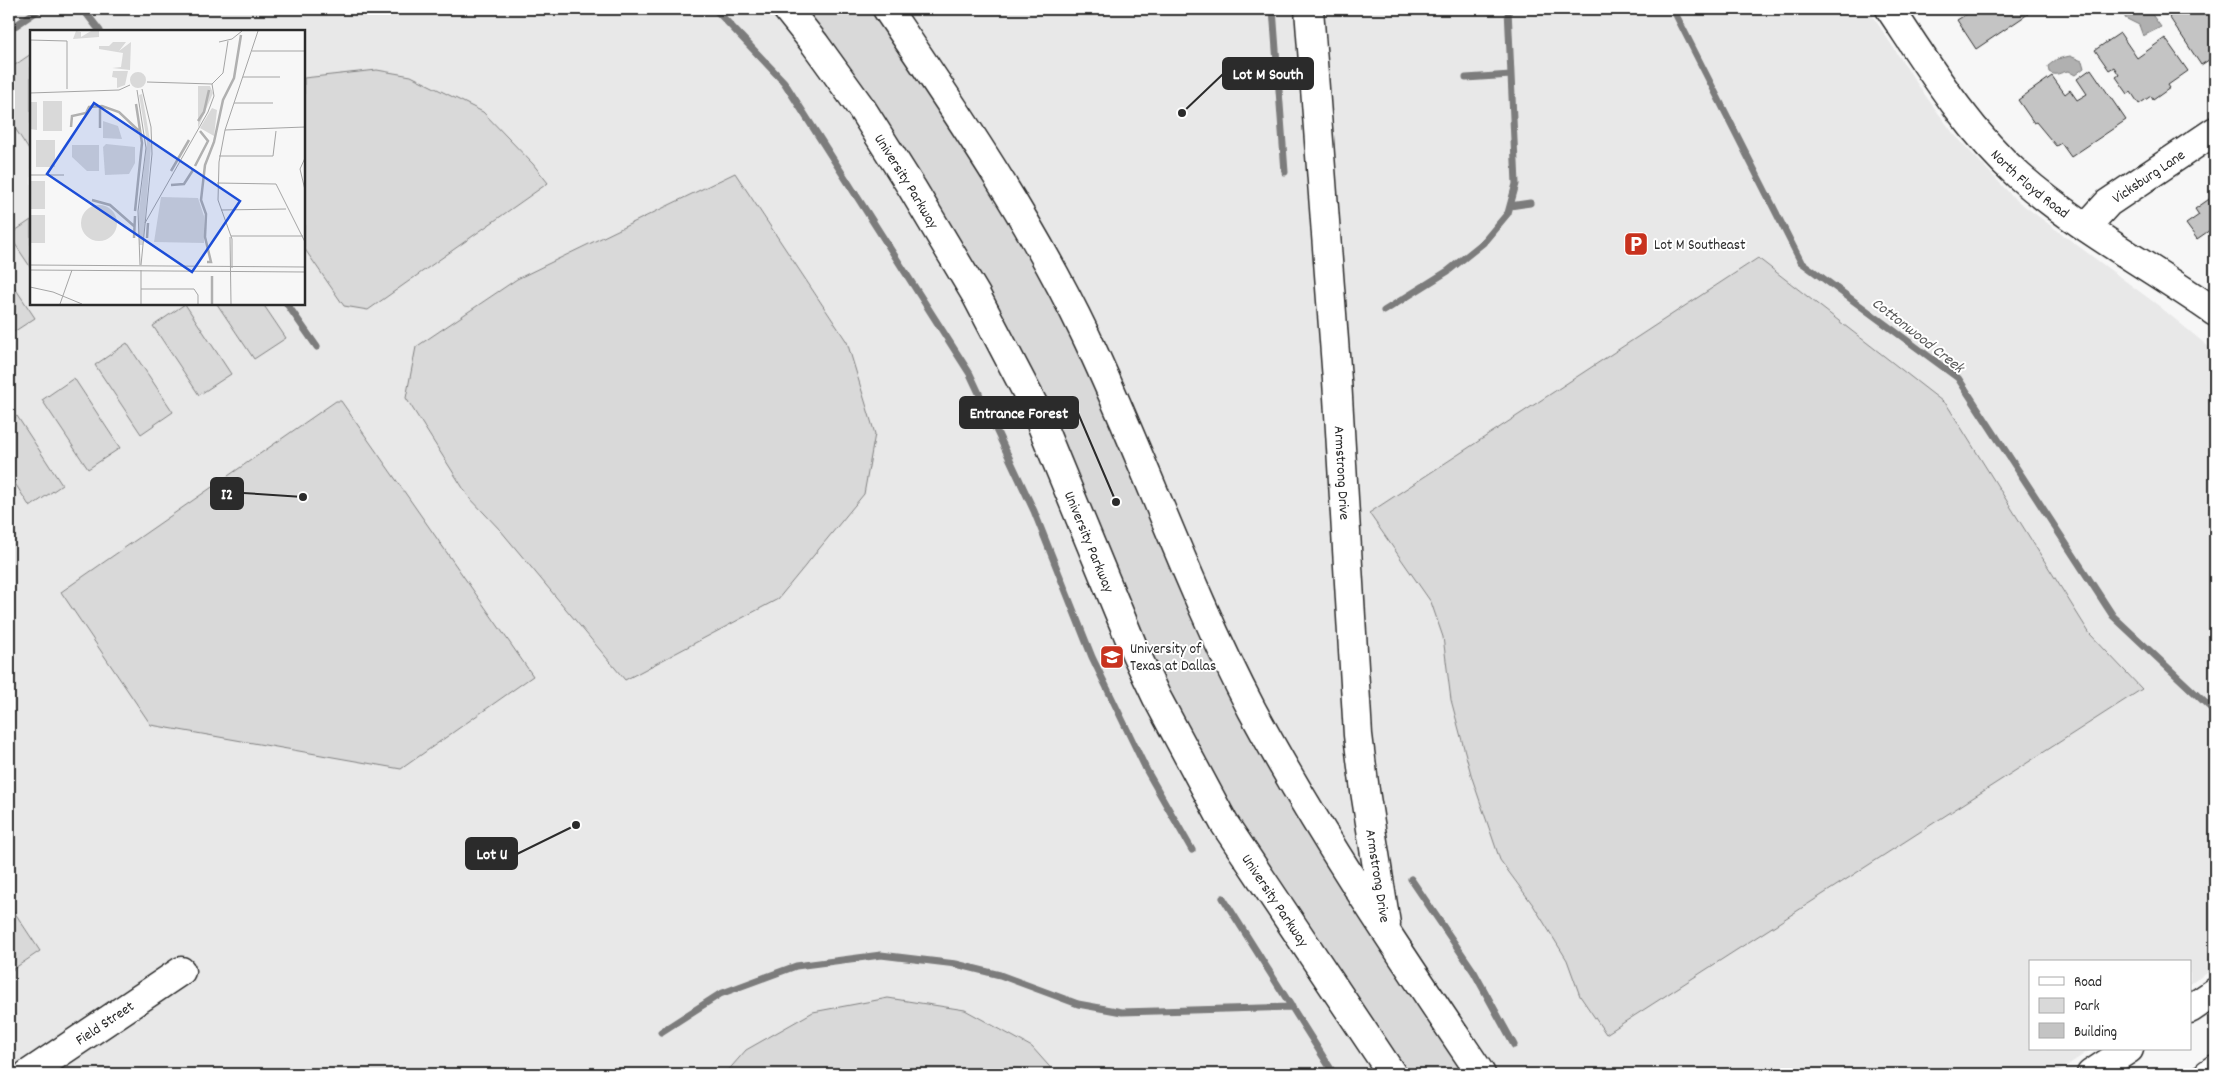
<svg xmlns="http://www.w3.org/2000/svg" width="2224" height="1083" viewBox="0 0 2224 1083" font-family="Dekko,sans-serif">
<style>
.built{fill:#e8e8e8;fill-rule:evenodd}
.green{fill:#d9d9d9;stroke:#828282}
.water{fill:#b0b0b0;stroke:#7b7b7b}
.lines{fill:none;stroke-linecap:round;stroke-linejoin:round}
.stream{stroke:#7b7b7b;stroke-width:7}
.building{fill:#c4c4c4;stroke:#2b2b2b}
.minor-casing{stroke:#2b2b2b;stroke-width:31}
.major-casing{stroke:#2b2b2b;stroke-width:31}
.minor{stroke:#fff;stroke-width:28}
.major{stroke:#fff;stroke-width:28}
.labels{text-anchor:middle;stroke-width:4;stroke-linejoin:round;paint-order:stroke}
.street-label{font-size:15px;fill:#2b2b2b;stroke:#fff}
.poi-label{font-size:15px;fill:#2b2b2b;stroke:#fff;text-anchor:start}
.water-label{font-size:16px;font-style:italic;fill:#5a5a5a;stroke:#fff}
.inset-river{fill:none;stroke:#b0b0b0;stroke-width:2.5}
.inset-road{fill:none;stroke:#a5a5a5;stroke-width:1}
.view{fill:#1d4ed8;fill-opacity:0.15;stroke:#1d4ed8;stroke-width:2.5}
.inset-edge{fill:none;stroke:#2b2b2b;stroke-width:2.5}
.leader{fill:none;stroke:#2b2b2b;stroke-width:2}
.callout-dot{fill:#2b2b2b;stroke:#fff;stroke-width:2}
.callout{fill:#2b2b2b;stroke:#2b2b2b;stroke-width:2}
.callout-label{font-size:16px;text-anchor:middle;font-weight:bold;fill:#fff}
</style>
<rect width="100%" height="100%" fill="#f7f7f7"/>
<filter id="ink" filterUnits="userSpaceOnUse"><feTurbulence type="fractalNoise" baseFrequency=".02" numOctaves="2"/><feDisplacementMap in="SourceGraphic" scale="10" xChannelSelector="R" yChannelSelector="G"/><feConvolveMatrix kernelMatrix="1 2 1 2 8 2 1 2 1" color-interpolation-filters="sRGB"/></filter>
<g filter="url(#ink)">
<path class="built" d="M 9,9 L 1868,9 L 1922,91 L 1953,133 L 2015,199 L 2159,306 L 2215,352 L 2215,968 L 2190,984 L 2190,962 L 2030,962 L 2030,1049 L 2092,1049 L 2054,1074 L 9,1074 ZM 31,31 L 304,31 L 304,304 L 31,304 Z"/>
<path class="green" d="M 805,9 L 871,9 L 896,43 L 1021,235 L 1097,388 L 1288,799 L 1464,1074 L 1404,1074 L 1239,824 L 1147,650 L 969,257 L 827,35 Z
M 31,54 L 31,153 L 9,119 L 9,69 Z
M 377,70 L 411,76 L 483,112 L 533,164 L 548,183 L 368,310 L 344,306 L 304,248 L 304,78 Z
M 735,173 L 847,342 L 875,434 L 864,494 L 778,599 L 625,680 L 501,531 L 468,496 L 406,398 L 416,347 L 517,279 Z
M 31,220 L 31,268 L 9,235 Z
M 1758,258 L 1947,405 L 2090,634 L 2142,689 L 1606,1034 L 1580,996 L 1567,960 L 1533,905 L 1500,860 L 1472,778 L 1451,700 L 1443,637 L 1431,602 L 1369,513 Z
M 9,279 L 35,318 L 9,335 Z
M 185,304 L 231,374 L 199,395 L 153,326 Z
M 217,304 L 263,304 L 286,338 L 254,359 Z
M 127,343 L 173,412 L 141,434 L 95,365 Z
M 74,378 L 120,448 L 88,469 L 42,400 Z
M 336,401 L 341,401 L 533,676 L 401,769 L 151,725 L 61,592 Z
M 17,416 L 62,485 L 30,507 L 9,474 L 9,422 Z
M 9,904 L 40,951 L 9,972 Z
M 888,998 L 965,1010 L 1032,1047 L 1056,1074 L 725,1074 L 746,1050 L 813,1012 Z"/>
<path class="water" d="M 2126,9 L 2148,9 L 2161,27 L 2143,36 L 2139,25 L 2125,18 Z
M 2070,56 L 2082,61 L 2084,68 L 2075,75 L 2068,71 C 2061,72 2056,77 2049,72 L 2048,66 L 2057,59 Z"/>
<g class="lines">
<path class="stream" d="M 83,9 L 100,31
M 715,9 L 784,82 L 970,374 L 1034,511 L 1092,657 L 1147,771 L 1192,850
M 1273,9 L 1285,172
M 1673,9 L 1801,262 L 1958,378 L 2113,616 L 2215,712
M 9,30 L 40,9
M 1466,78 L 1511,75
M 1510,206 L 1530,203
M 287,304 L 317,347
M 1384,311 L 1448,271 L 1483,243 L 1508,213 L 1516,184 L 1508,9
M 1411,879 L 1474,972 L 1514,1045
M 1223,898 L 1334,1074
M 661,1032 L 720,994 L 796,966 L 881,955 L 956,964 L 1000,975 L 1078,1004 L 1122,1012 L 1292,1007"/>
</g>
<path class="building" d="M 1975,9 L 2025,9 L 2028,14 L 1976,49 L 1957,20 Z
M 2164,9 L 2215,9 L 2215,56 L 2201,65 Z
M 2120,33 L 2137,58 L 2165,38 L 2188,71 L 2168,85 L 2170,88 L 2153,100 L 2151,96 L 2139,104 L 2131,92 L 2128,94 L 2116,77 L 2119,75 L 2114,67 L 2109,70 L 2095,50 Z
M 2091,69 L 2126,120 L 2071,157 L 2061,143 L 2056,146 L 2036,122 L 2034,123 L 2018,100 L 2052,76 L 2065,94 L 2070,90 L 2077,100 L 2087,94 L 2077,79 Z
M 2215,195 L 2215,238 L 2210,230 L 2197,239 L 2186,224 L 2199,215 L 2195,209 Z"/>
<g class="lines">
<defs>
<g id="minor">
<path id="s1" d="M 787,9 L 815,44 L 862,109 L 912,188 L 976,295 L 1033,404 L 1136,654 L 1157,698 L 1224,823 L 1392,1074"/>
<path d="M 887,9 C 958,114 1030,219 1085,334 C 1144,458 1188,588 1252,710 C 1320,836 1401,955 1481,1074"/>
<path id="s2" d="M 1309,9 L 1337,380 L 1358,735 L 1365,791 L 1386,924"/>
<path id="s3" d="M 1890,9 C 1929,67 1966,128 2019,176 C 2079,229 2150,266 2215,312"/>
<path id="s4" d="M 2086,227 L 2108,203 L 2215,131"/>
<path id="s5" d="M 28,1074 L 181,971"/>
</g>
<path id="major" d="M 2190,1009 L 2215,992
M 2091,1074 L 2129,1049
M 2208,1074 L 2215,1069"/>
</defs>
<use href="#minor" class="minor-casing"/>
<use href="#major" class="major-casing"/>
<use href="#minor" class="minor"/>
<use href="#major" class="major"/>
</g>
</g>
<defs>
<symbol id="parking-square" viewBox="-11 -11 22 22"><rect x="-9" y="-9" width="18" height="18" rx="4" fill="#c8321e" stroke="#fff"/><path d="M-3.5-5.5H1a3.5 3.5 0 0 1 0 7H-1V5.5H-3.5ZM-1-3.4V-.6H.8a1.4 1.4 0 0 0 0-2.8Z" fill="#fff"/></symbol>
<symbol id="university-square" viewBox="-11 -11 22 22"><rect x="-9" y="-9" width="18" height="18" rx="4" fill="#c8321e" stroke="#fff"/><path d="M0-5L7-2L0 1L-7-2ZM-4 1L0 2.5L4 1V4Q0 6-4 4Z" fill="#fff"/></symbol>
</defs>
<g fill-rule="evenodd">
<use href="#parking-square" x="1622" y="230" width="28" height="28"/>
<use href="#university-square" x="1098" y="643" width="28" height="28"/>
</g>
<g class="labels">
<g class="street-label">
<text dy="5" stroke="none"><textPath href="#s4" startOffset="81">Vicksburg Lane</textPath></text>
<text dy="5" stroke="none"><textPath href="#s1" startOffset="210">University Parkway</textPath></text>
<text dy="5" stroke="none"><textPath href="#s3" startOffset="225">North Floyd Road</textPath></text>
<text dy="5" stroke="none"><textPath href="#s2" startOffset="465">Armstrong Drive</textPath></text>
<text dy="5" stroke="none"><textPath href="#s1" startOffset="615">University Parkway</textPath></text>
<text dy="5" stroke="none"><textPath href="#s2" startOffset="870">Armstrong Drive</textPath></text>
<text dy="5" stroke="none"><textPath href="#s1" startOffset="1020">University Parkway</textPath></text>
<text dy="5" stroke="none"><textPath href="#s5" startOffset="92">Field Street</textPath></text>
</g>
<g class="poi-label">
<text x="1654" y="249">Lot M Southeast</text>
<text x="1130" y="653">University of<tspan x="1130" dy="17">Texas at Dallas</tspan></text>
</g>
<g class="water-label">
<text transform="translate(1919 334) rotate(38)" y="6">Cottonwood Creek</text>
</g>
</g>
<g transform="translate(30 30)">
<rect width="275" height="275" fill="#f7f7f7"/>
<path d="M 46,1 L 51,2 L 51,7 L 61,1 L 69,1 L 69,7 L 43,9 ZM 83,12 L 96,12 L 89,21 L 101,12 L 100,40 L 82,38 L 91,37 L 93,23 L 69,19 L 69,16 L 79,16 ZM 83,41 L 98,41 L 95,55 L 87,58 L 87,48 L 82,47 ZM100 50a8 8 0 1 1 16 0a8 8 0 1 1-16 0ZM 168,56 L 180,56 L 183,63 L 168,98 ZM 112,64 L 121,116 L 113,215 L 109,215 L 109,182 L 117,112 L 109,65 ZM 13,71 L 32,71 L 32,101 L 13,101 ZM 0,72 L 7,72 L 7,100 L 0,99 ZM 182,78 L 187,80 L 184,106 L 170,98 ZM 73,91 L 88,96 L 92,109 L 73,108 ZM 6,110 L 25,110 L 25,137 L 6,137 ZM 76,114 L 105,117 L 105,133 L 99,144 L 75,145 L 73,117 ZM 42,115 L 69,115 L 69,141 L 57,141 L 42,127 ZM 0,151 L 15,151 L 15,179 L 0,179 ZM 131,167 L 168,168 L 174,186 L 174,213 L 124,212 ZM51 193a18 18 0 1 1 36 0a18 18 0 1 1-36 0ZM 0,185 L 15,185 L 15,213 L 0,213 Z" fill="#d9d9d9"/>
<path class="inset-river" d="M 70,76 L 70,98M 168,91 L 174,82 L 179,60M 41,97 L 42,86 L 56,83 L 59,77 L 72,76 L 89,82 L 109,101M 165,136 L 178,111 L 170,101M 141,141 L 159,110M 141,155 L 154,154 L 163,140M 62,170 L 80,175 L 104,196M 105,181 L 112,113 L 106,74M 104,208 L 105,186M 117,208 L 118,193M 177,232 L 181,232 L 175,207 L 176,184 L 171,170 L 175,135 L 184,112 L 193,70 L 204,48 L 211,5M 182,274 L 182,246"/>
<path class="inset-road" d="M 0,10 L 37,11 L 37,59M 189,12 L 202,9 L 212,1M 222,21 L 275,21M 213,47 L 250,47M 117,52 L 182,54 L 193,43 L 198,11M 107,60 L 116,118 L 108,181 L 110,235M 0,63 L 89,60 L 100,55M 204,73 L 243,73M 195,100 L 275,97M 189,126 L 243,126 L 246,101M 275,128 L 270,139 L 275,160M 0,145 L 34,145M 187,153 L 246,154 L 275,212M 191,180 L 256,179M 115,193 L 178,82 L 184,66 L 182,54M 201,206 L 273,206M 200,207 L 201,274M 0,235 L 275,237M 111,235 L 122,124 L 121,97 L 112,59M 202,238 L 202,209 L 188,170 L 189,132 L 195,100 L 228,1M 0,240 L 275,242M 0,257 L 23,262 L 52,274M 111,259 L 164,259 L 168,265 L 168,274M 30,274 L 42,240M 111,274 L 111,240"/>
<path class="view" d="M 64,73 L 210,171 L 162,242 L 17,144 Z"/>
<rect width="275" height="275" class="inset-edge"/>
</g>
<path class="leader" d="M1182 113L1223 74M1116 502L1078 413M303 497L243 493M576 825L517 854"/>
<g class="callout-dot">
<circle cx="1182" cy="113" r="5"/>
<circle cx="1116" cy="502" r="5"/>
<circle cx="303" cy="497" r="5"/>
<circle cx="576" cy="825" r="5"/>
</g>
<g class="callout">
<rect x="1223" y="58" width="90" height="31" rx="5"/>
<rect x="960" y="397" width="118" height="31" rx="5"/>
<rect x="211" y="478" width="32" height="31" rx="5"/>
<rect x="466" y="838" width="51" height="31" rx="5"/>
</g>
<g class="callout-label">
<text x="1268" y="79">Lot M South</text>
<text x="1019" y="418">Entrance Forest</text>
<text x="227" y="499">I2</text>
<text x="492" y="859">Lot U</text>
</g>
<rect width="2224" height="1083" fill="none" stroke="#fff" stroke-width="30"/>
<rect x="15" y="15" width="2194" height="1053" fill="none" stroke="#2b2b2b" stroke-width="2" filter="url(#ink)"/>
<rect x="2029" y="960" width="162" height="90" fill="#ffffff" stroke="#aaaaaa"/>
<rect x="2039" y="977" width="25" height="8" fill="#ffffff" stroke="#aaaaaa"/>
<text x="2074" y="986" font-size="15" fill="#2b2b2b">Road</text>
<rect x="2039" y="998" width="25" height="15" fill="#d9d9d9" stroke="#aaaaaa"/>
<text x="2074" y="1010" font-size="15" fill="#2b2b2b">Park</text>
<rect x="2039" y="1023" width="25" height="15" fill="#c4c4c4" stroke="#aaaaaa"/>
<text x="2074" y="1036" font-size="15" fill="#2b2b2b">Building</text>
</svg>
